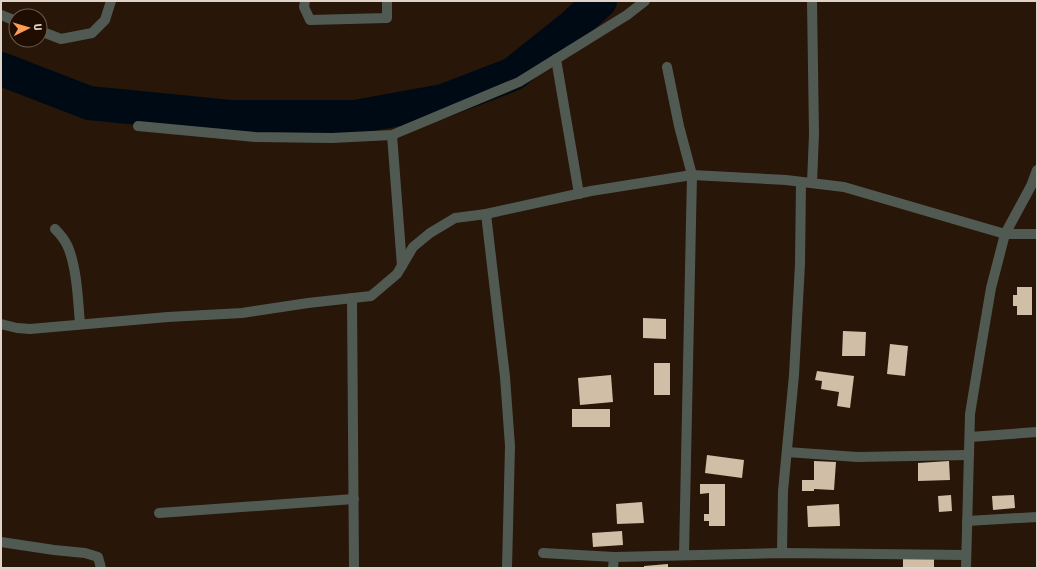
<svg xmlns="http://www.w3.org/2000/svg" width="1038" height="569" viewBox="0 0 1038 569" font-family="'Asap Condensed',sans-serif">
<rect width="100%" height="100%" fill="#281608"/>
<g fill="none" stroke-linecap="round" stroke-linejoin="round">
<path stroke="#000a14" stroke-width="34" d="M1,69L89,103L230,117H355L443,101L513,74L572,27L600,1"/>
</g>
<g fill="#d1bea7">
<path d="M1017,287H1032V315H1017V306H1013V295H1017Z"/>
<path d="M643,318L666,319V339L643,338Z"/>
<path d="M843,331L866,332L865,356H842Z"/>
<path d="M890,344L908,346L905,376L887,374Z"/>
<rect x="654" y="363" width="16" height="32"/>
<path d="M817,371L854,376L850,408L837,406L839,392L821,389L822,381L815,380Z"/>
<path d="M611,375L613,402L580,405L578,378Z"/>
<rect x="572" y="409" width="38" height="18"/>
<path d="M707,455L744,460L742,478L705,473Z"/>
<path d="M814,461L836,462L834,490L814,489V491H802V480H814Z"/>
<path d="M949,461L950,480L918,481V463Z"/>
<path d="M700,484H725V526H709V521H704V514H709V493L700,494Z"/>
<path d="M951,495L952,511L939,512L938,496Z"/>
<path d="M1014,495L1015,508L993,510L992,496Z"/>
<path d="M642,502L644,523L617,524L616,504Z"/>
<path d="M839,504L840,526L808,527L807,506Z"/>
<path d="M622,531L623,545L593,547L592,533Z"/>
<path d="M934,558V568H903V559Z"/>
<path d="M668,564V568H644V566Z"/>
</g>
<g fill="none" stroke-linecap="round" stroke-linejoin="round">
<g stroke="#515a52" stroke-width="10">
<path d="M305,1L304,7L310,20L387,18V1"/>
<path d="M812,1L814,134L812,183"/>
<path d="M1,15L16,21"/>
<path d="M40,31L61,39L92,33L105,20L111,1"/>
<path d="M556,59L579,194"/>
<path d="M667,67L679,126L692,175L684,555"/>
<path d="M138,126L255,137L332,138L392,135L519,82L627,15L645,1"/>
<path d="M392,135L402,266"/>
<path d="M486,214L505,377L510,446L507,568"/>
<path d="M55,229C60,234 65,240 68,247C77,269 78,300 80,324"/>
<path d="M352,298L354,568"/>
<path d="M1,324L17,328L30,329L168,317L242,313L308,303L371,296L397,274L413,247L430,233L455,218L486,214L591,191L692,175L786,180L844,187L1005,234H1037"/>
<path d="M970,437L1037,432"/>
<path d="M787,452L857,457L969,455"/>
<path d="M159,513L354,499"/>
<path d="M967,521L1037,517"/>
<path d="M1,542L54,550L85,553L98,557L101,568"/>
<path d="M543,553L614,557"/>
<path d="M782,553L783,491L794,375L800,264L801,182"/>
<path d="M613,568L614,557L782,553L966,555"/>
<path d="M966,568L970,414L981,347L991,288L1005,234L1031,186L1037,170"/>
</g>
</g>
<rect width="1038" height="569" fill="none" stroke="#e0d3ca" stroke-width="4"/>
<g transform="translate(28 28) rotate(85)"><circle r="19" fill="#1f0d02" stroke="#6c5c52"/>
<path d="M0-3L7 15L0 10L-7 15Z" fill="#fd9c55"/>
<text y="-6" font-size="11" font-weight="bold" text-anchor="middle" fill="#e0d3ca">U</text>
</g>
</svg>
